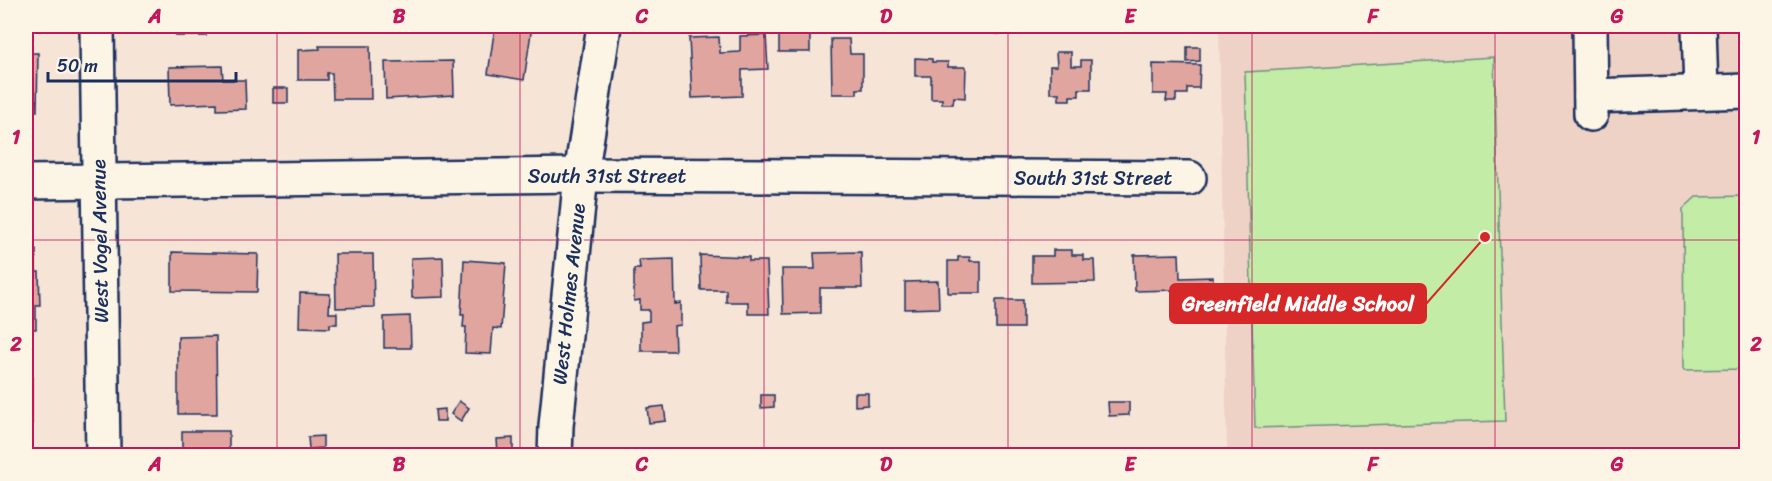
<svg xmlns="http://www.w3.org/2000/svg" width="1772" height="481" viewBox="0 0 1772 481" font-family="Sriracha,sans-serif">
<rect width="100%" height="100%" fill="#f6e5d7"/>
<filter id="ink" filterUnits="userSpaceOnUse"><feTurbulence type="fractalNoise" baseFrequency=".0167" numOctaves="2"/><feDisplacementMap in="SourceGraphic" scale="12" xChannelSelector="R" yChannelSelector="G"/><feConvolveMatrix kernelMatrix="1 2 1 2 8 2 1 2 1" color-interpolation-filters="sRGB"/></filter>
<g filter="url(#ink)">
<path fill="#efd2c6" d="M1219,26H1746V455H1227Z"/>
<g fill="#c3eca7" stroke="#6f8e82" stroke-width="1.5">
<path d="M1494,57L1505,421L1255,428L1245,72Z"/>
<path d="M1746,196V369L1684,370L1683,209L1696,197Z"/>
</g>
<g fill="#dfa59e" stroke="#1b2f5e" stroke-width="1.5">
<rect x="176" y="26" width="30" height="10"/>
<path d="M495,26H534H532L524,80L488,74Z"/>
<rect x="779" y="26" width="31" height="26"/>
<path d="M944,26H977V32L945,33Z"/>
<path d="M995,26H1026L1027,33L995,34Z"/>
<path d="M766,35L768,69L742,70V96L692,98L689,38L719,37L720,53L740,52V36Z"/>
<path d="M831,39H849L850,54H863V89H857V94H832Z"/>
<path d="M319,46H370L371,99H333L332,73H327V80H298V50L320,49Z"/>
<path d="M1187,47H1200V61L1187,62Z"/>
<path d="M1056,52H1071V66H1081V60H1091V89H1079V96H1070V100H1059V93H1050V66H1057Z"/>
<path d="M26,53H38L37,111H26Z"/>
<path d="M915,58L932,59V62H948V67H966L965,98L954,97L953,104H942V99H931V76H915Z"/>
<path d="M453,61L454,95L386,99L385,62Z"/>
<path d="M1153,64L1200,65L1199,88H1187V94H1176V101H1166L1167,94H1153Z"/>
<path d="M222,66L223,80H245L246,109L217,110V103L170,105L169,67Z"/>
<rect x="273" y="88" width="15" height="15"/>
<path d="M26,250H36V272H39L40,305H36V329H26Z"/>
<path d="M1053,250H1072V255H1083V260H1094L1095,282L1032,283V256H1053Z"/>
<path d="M172,252L258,254L257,292L172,291Z"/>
<path d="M861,252L862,288H820V313L783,314L782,269H815L814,253Z"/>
<path d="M335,254H373L374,307L336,308Z"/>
<path d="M1179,254L1180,278L1213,277V309L1177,310V290L1135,291L1134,255Z"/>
<path d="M700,255L749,257V261H767L769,314H748V302H726V290H701Z"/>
<path d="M443,257L444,297L412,298L411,258Z"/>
<path d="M958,257H970V261H981V293H948V261H958Z"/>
<path d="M674,259L675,304L681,303V325L674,326L675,351H641V322L649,321V310H640V300L634,301V269H640L639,260Z"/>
<path d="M464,260L506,263L501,329L493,328L491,354L465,353L466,327H463L464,315H461Z"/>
<path d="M938,281L939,308L905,309V282Z"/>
<path d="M300,293L330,294L329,313H337V324H330V328L299,327Z"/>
<rect x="996" y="300" width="27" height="28"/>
<path d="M410,316L411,348H384V317Z"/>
<path d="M216,336L217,414H178V337Z"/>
<rect x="26" y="345" width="6" height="81"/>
<path d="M855,393H868V405L855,406Z"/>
<path d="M761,395H774V407L761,408Z"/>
<path d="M459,401L469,408L461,421L451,414Z"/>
<path d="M1108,402H1129V415L1109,416Z"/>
<path d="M664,406L666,421L649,423L647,408Z"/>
<path d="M445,409V421H436L435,410Z"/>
<rect x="182" y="431" width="47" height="25"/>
<path d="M323,436V448L309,449L308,437Z"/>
<path d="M513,438V454H498L497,439Z"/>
</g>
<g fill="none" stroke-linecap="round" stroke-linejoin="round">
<g stroke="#1b2f5e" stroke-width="38">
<g id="minor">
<path d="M97,26L103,456"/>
<path d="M1590,26L1591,114"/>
<path d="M1699,26L1701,92"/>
<path d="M1591,96L1746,91"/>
<path d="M26,182L581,175L1189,178"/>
<path d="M555,456L556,426L581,175L604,26"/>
</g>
</g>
<use href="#minor" stroke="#fcf5e5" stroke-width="33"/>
</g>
</g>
<path fill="none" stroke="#c2185b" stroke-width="1.5" stroke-opacity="0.55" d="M277,26V456M520,26V456M764,26V456M1008,26V456M1252,26V456M1495,26V456M26,240H1746"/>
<g text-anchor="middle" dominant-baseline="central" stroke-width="4.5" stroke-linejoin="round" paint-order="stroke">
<g font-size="20" fill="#1b2f5e" stroke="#fcf5e5">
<text x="607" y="176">South 31st Street</text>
<text x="1093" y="178">South 31st Street</text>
<text transform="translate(100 241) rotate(-91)">West Vogel Avenue</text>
<text transform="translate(569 294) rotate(-84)">West Holmes Avenue</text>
</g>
</g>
<path fill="none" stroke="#d62828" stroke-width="2" d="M1485 237L1426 304"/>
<circle fill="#d62828" stroke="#fcf5e5" stroke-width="2" cx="1485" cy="237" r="6"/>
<rect fill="#d62828" stroke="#d62828" stroke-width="2" x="1170" y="284" width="256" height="39" rx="6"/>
<g font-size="21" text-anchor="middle" font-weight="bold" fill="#fff">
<text x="1298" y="311">Greenfield Middle School</text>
</g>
<rect width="1772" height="481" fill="none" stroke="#fcf5e5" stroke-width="66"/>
<path d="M48 72v9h188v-9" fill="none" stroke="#1b2f5e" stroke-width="3"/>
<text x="57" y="72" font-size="18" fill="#1b2f5e" stroke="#fcf5e5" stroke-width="4.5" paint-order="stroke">50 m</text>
<rect x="33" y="33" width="1706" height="415" fill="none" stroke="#c2185b" stroke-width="2"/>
<g font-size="20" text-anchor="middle" font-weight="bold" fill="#c2185b">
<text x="155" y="23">A</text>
<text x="399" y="23">B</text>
<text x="642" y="23">C</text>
<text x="886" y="23">D</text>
<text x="1130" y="23">E</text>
<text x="1373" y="23">F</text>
<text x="1617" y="23">G</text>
<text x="16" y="144">1</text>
<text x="1756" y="144">1</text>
<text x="16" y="351">2</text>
<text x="1756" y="351">2</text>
<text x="155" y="471">A</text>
<text x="399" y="471">B</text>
<text x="642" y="471">C</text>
<text x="886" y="471">D</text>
<text x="1130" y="471">E</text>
<text x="1373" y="471">F</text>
<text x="1617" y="471">G</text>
</g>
</svg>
